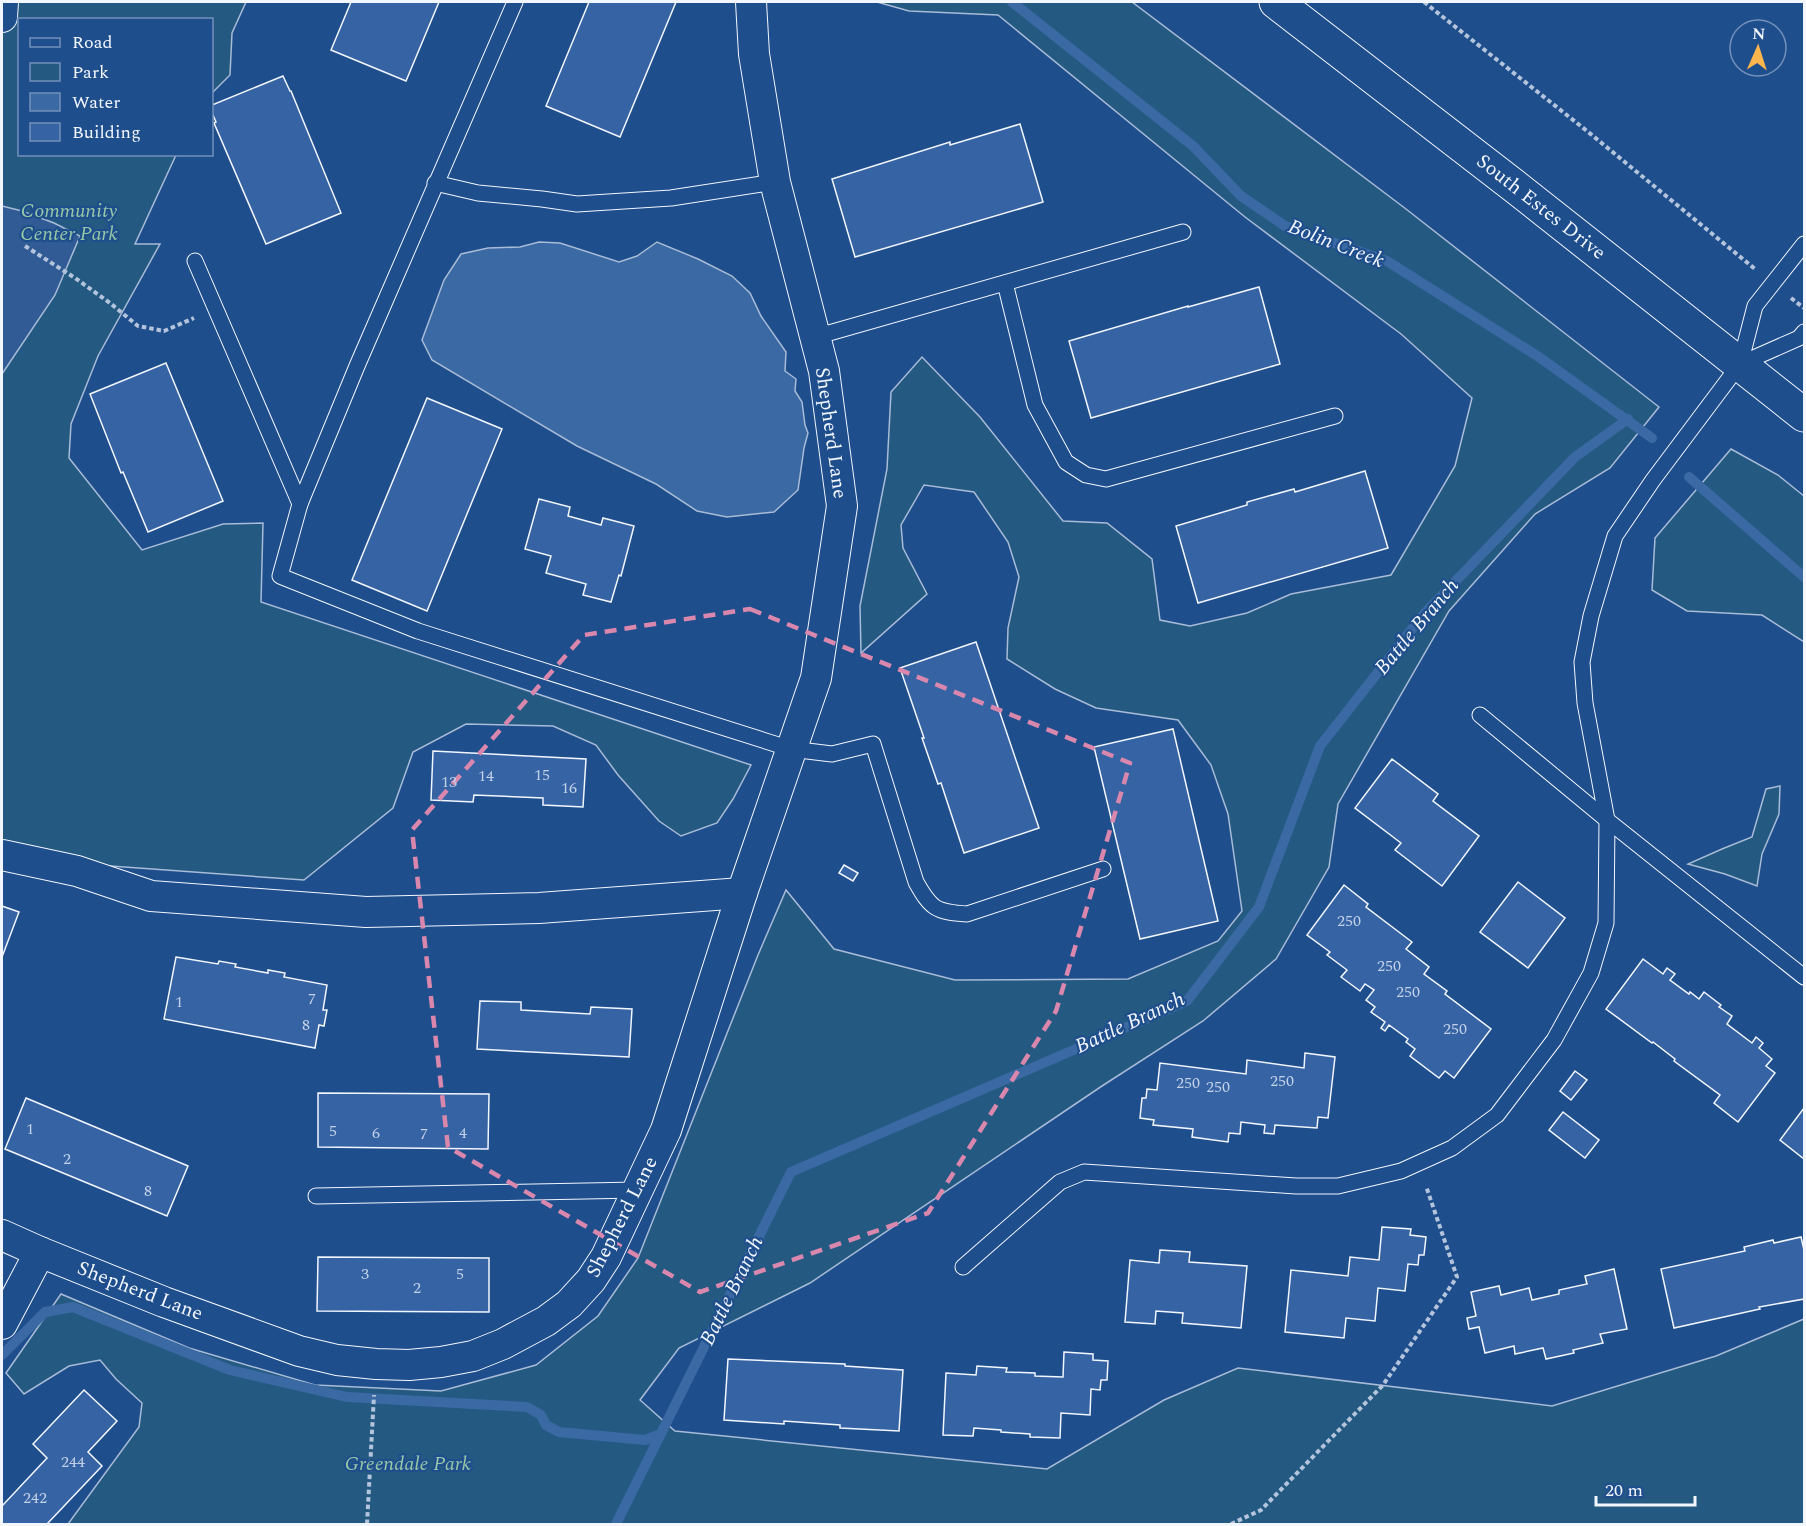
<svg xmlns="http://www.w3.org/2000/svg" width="1806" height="1526" viewBox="0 0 1806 1526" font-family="Spectral,serif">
<rect width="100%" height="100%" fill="#1f4e8c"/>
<g fill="#245a82" stroke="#a8bbd7" stroke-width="1.5">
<path d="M2,2H246L232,33L230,75L212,93V20H20V154L176,155L135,244H160L98,356L71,424L69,458L142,550L223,524L263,523L261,602L751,765L733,799L717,823L681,836L659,821L618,775L596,745L553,726L466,724L413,752L393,808L304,880L83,864L2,841Z"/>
<path d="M877,2H1132L1406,209L1659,407L1610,468L1535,514L1449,611L1338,804L1329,867L1276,959L1203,1021L1102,1086L810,1283L679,1348L640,1400L675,1431L1047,1469L1164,1400L1238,1368L1552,1406L1716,1356L1804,1319V1524H68L139,1427L142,1403L116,1379L100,1360L69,1366L24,1394L6,1373L61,1294L189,1348L315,1385L441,1391L536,1365L598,1316L638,1258L758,955L786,890L834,949L955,980L1128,979L1218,941L1242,911L1228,814L1211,765L1178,720L1096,708L1055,689L1007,659L1008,628L1019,577L1008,542L974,492L924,485L901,525L903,548L927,594L861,653L860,606L887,469L891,392L922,357L980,417L1063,521L1107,523L1152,559L1160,620L1190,626L1247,613L1291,594L1391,575L1455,466L1472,398L1401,334L1245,217L998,15L909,11Z"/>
<path d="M1731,449L1778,475L1804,496V642L1762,615L1687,611L1652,590L1655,538Z"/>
<path d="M1780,786L1779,814L1762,854L1757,886L1725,874L1688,864L1722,849L1752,837L1766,789Z"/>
</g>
<path fill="#305b95" stroke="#a8bbd7" stroke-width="1.5" d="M2,206L22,211L54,223L80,236L55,295L2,374Z"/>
<path fill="#3b69a3" stroke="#a8bbd7" stroke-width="1.5" d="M539,242L560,243L619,262L637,256L657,242L698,259L732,276L750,293L761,316L786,352L785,371L796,379L795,391L802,402L805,425L808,433L804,448L798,490L774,512L727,517L697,511L656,484L577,446L432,360L422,340L444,280L461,254L488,248L520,247Z"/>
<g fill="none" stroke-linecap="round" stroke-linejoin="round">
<g stroke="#3b69a3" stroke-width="10">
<path d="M1012,2L1193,146L1241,196L1285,226L1387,261L1539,357L1652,438"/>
<path d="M1689,477L1804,577"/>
<path d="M2,1355L45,1312L73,1307L230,1370L347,1397L527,1407L541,1415L546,1425L559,1432L645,1440L661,1434"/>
<path d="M616,1524L791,1172L1187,1001L1259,907L1320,746L1423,615L1575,457L1628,419"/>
</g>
</g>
<g fill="#3563a3" stroke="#f2f6ff" stroke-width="1.5">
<path d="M351,2H439L406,81L331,50Z"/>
<path d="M589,2H676L620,137L546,106Z"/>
<path d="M283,76L290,91H291L341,213L266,244L214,123L216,122L212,113V105Z"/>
<path d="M1020,124L1043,202L855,257L832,179L950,142V145Z"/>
<path d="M1259,287L1280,364L1091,418L1069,341L1188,306V307Z"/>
<path d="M166,363L223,501L148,532L123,472L121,473L90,394Z"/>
<path d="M427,398L502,429L427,611L352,580Z"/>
<path d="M1365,471L1388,548L1198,603L1176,526L1247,505V502L1294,489L1295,492Z"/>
<path d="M539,499L570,507L568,516L601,525L603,518L634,526L621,576L619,575L611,602L583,595L586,584L546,573L551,556L525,549Z"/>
<path d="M976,642L1039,828L964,853L941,783L938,784L922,738H924L900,668Z"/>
<path d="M1173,729L1218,921L1140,939L1094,747Z"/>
<path d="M433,751L586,759L583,807L543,805V798L474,795L473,802L431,800Z"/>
<path d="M1392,759L1438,794L1433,801L1479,836L1442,886L1395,850L1401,843L1355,808Z"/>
<path d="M844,865L858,873L853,881L839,873Z"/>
<path d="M1518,882L1565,918L1528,968L1480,932Z"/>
<path d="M1344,885L1368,904L1366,907L1412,942L1406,949L1429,967L1424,974L1447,991L1445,994L1491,1029L1454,1078L1445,1071L1439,1078L1410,1056L1415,1049L1406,1042L1408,1039L1389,1025L1385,1031L1381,1028L1385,1022L1371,1012L1375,1007L1366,1000L1374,990L1365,984L1360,991L1341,977L1347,970L1327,955L1330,952L1307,935Z"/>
<path d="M2,906L19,912L2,957Z"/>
<path d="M176,957L218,964L219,961L236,964L235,967L268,973V970L285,973L284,977L327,985L323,1010H327L324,1026L319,1025L315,1048L164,1019Z"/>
<path d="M1643,959L1663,974L1667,968L1675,974L1670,980L1689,994L1690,992L1699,999L1704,992L1721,1005L1719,1007L1732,1016L1727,1024L1752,1043L1756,1037L1763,1043L1759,1048L1772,1059L1766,1066L1775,1073L1738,1122L1714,1103L1720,1095L1674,1061L1675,1059L1653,1042L1652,1043L1606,1009Z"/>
<path d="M480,1001L521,1002V1010L590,1014L591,1007L632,1009L629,1057L477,1049Z"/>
<path d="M1305,1053L1335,1057L1328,1118L1318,1117L1317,1128L1275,1125L1274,1134L1264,1133L1265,1125L1241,1122L1240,1134L1229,1133L1228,1142L1192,1137L1193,1129L1153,1125L1154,1120L1140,1118L1142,1098H1146L1147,1089L1157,1090L1160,1063L1246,1074L1247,1060L1304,1068Z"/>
<path d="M1575,1071L1587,1080L1571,1100L1560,1091Z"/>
<path d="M318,1093L489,1094L488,1149L318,1147Z"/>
<path d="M26,1098L188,1166L167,1216L5,1149Z"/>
<path d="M1804,1108V1159L1780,1140Z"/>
<path d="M1563,1112L1599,1140L1585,1158L1549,1130Z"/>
<path d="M1382,1227L1411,1229L1410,1235L1426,1237L1424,1255H1419L1418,1265L1408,1264L1405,1291L1378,1288L1375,1321L1346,1318L1344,1338L1285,1332L1291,1270L1348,1276L1350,1257L1379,1260Z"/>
<path d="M1801,1237L1804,1250V1299L1759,1307L1760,1309L1674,1328L1661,1269L1745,1251L1744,1247L1773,1240L1774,1243Z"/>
<path d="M1160,1250L1190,1252L1189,1262L1247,1266L1241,1328L1182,1323L1183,1313L1156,1311L1155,1324L1125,1322L1130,1260L1159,1263Z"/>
<path d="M318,1257L489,1258V1312L317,1311Z"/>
<path d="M1614,1269L1627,1329L1600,1334L1603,1343L1573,1350L1574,1353L1546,1359L1543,1348L1515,1354L1514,1346L1485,1353L1479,1327L1469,1329L1467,1318L1476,1316L1471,1292L1499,1286L1501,1295L1529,1288L1532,1300L1559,1294V1290L1587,1284L1585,1276Z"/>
<path d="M1064,1352L1093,1354V1360L1108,1361L1107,1380H1101L1100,1390L1091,1389L1090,1415L1061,1413L1060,1438L1030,1437V1434L1001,1432V1430L974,1428L973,1436L943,1435L946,1373L976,1375L977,1366L1007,1368L1006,1372L1035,1373V1376L1063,1377Z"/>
<path d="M728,1359L845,1364V1366L903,1370L899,1431L840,1428V1425L784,1421V1424L724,1420Z"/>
<path d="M84,1390L117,1421L88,1452L102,1466L47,1524H2V1506L47,1458L33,1444Z"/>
</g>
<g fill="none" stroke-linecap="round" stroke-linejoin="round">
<g stroke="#f2f6ff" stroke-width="17">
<g id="lane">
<path d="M515,2L357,366L300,504L280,576L418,631L791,749L832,754L873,744L916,882C931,909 936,912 967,914L1103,869"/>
<path d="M435,183L478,193L542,199L577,204L671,198L775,182"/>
<path d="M195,261L300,504"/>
<path d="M1005,283L1035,405L1066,462L1086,475L1106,479L1335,416"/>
<path d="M815,337L1183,232"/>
<path d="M1740,364L1799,338L1804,332"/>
<path d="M1480,715L1607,820L1804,977"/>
<path d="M316,1196L637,1190"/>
<path d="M963,1267L1060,1182L1084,1172L1296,1186H1338L1401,1171L1452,1148L1497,1115L1554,1040L1591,973L1606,923L1607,820L1585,703L1582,662L1591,616L1615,536L1653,480L1740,364L1755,306L1804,244"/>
</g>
</g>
<g stroke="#f2f6ff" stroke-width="32">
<g id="street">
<path d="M2,17L3,2"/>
<path d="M2,855L77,871L151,896L366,912L539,908L742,893"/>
<path d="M2,1235L40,1252L164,1302L299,1351L337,1360L376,1364L409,1365L441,1362L473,1356L503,1344L546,1321L569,1304L591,1280L606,1257L666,1130L742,893L816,678L842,506L824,371L775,182L754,54L751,2"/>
<path d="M2,1324L40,1252"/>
</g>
</g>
<g stroke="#f2f6ff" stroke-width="35">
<path id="secondary" d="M1276,2L1518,189L1804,415"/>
</g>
<g stroke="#b3c4dc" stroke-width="4" stroke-dasharray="4.5 3" stroke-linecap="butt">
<path d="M1424,2L1587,131L1755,269"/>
<path d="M25,246L75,278L110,303L138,326L164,331L194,318"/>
<path d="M1791,298L1804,308"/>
<path d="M367,1524L374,1395"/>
<path d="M1231,1524L1261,1510L1383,1385L1457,1277L1426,1186"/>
</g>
<use href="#lane" stroke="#1f4e8c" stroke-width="15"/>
<use href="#street" stroke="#1f4e8c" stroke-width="30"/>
<use href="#secondary" stroke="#1f4e8c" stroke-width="33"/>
</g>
<path fill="none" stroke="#da87ad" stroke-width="4.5" stroke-dasharray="12 8" stroke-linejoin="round" d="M750,609L1130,763L1056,1011L928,1213L700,1292L448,1147L412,830L584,635Z"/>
<g text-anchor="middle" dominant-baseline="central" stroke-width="4.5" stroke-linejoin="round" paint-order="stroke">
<g font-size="16" fill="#c3d1e8">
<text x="542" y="775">15</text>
<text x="486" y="776">14</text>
<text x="449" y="782">13</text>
<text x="569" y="788">16</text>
<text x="1349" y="921">250</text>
<text x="1389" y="966">250</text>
<text x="1408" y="992">250</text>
<text x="312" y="999">7</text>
<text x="179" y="1002">1</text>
<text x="306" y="1025">8</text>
<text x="1455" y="1029">250</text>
<text x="1282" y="1081">250</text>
<text x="1188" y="1083">250</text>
<text x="1218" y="1087">250</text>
<text x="30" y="1129">1</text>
<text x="333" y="1131">5</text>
<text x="376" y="1133">6</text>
<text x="463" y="1133">4</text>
<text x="424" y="1134">7</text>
<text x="67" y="1159">2</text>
<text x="148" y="1191">8</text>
<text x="365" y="1274">3</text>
<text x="460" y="1274">5</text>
<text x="417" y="1288">2</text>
<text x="73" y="1462">244</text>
<text x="35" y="1498">242</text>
</g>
<g font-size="20" fill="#f2f6ff" stroke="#1f4e8c">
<text transform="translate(1541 207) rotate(38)">South Estes Drive</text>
<text transform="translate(831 433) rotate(82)">Shepherd Lane</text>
<text transform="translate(622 1217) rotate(-63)">Shepherd Lane</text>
<text transform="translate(140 1291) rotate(21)">Shepherd Lane</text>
</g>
<g font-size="20" font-style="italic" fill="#97c8a6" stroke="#1f4e8c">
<text x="69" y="211">Community<tspan x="69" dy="23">Center Park</tspan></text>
<text x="408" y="1464">Greendale Park</text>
</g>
<g font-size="21" font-style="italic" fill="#f2f6ff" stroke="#1f4e8c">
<text transform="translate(1336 244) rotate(21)">Bolin Creek</text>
<text transform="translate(1417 627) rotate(-50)">Battle Branch</text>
<text transform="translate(1130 1023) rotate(-25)">Battle Branch</text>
<text transform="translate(732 1291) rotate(-64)">Battle Branch</text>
</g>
</g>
<rect width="1806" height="1526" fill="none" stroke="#f2f6ff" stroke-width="6"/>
<rect x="18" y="18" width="195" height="138" fill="#1f4e8c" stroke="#7391ba" stroke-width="1.5"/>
<rect x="30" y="38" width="30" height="9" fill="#1f4e8c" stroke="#7391ba" stroke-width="1.5"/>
<text x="72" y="48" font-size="18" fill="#f2f6ff">Road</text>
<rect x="30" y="63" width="30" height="18" fill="#245a82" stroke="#7391ba" stroke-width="1.5"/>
<text x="72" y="78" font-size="18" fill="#f2f6ff">Park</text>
<rect x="30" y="93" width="30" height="18" fill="#3b69a3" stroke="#7391ba" stroke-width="1.5"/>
<text x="72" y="108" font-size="18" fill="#f2f6ff">Water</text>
<rect x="30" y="123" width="30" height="18" fill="#3563a3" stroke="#7391ba" stroke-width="1.5"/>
<text x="72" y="138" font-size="18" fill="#f2f6ff">Building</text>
<g transform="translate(1758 48) rotate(3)"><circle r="28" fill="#1f4e8c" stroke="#7391ba" stroke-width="1.5"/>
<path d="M0-4.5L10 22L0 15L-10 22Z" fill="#ffb74d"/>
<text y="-9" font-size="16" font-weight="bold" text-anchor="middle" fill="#f2f6ff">N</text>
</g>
<path d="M1596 1496v9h99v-9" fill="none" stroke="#f2f6ff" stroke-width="3"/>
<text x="1605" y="1496" font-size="18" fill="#f2f6ff" stroke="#1f4e8c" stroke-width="4.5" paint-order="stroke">20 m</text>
</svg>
